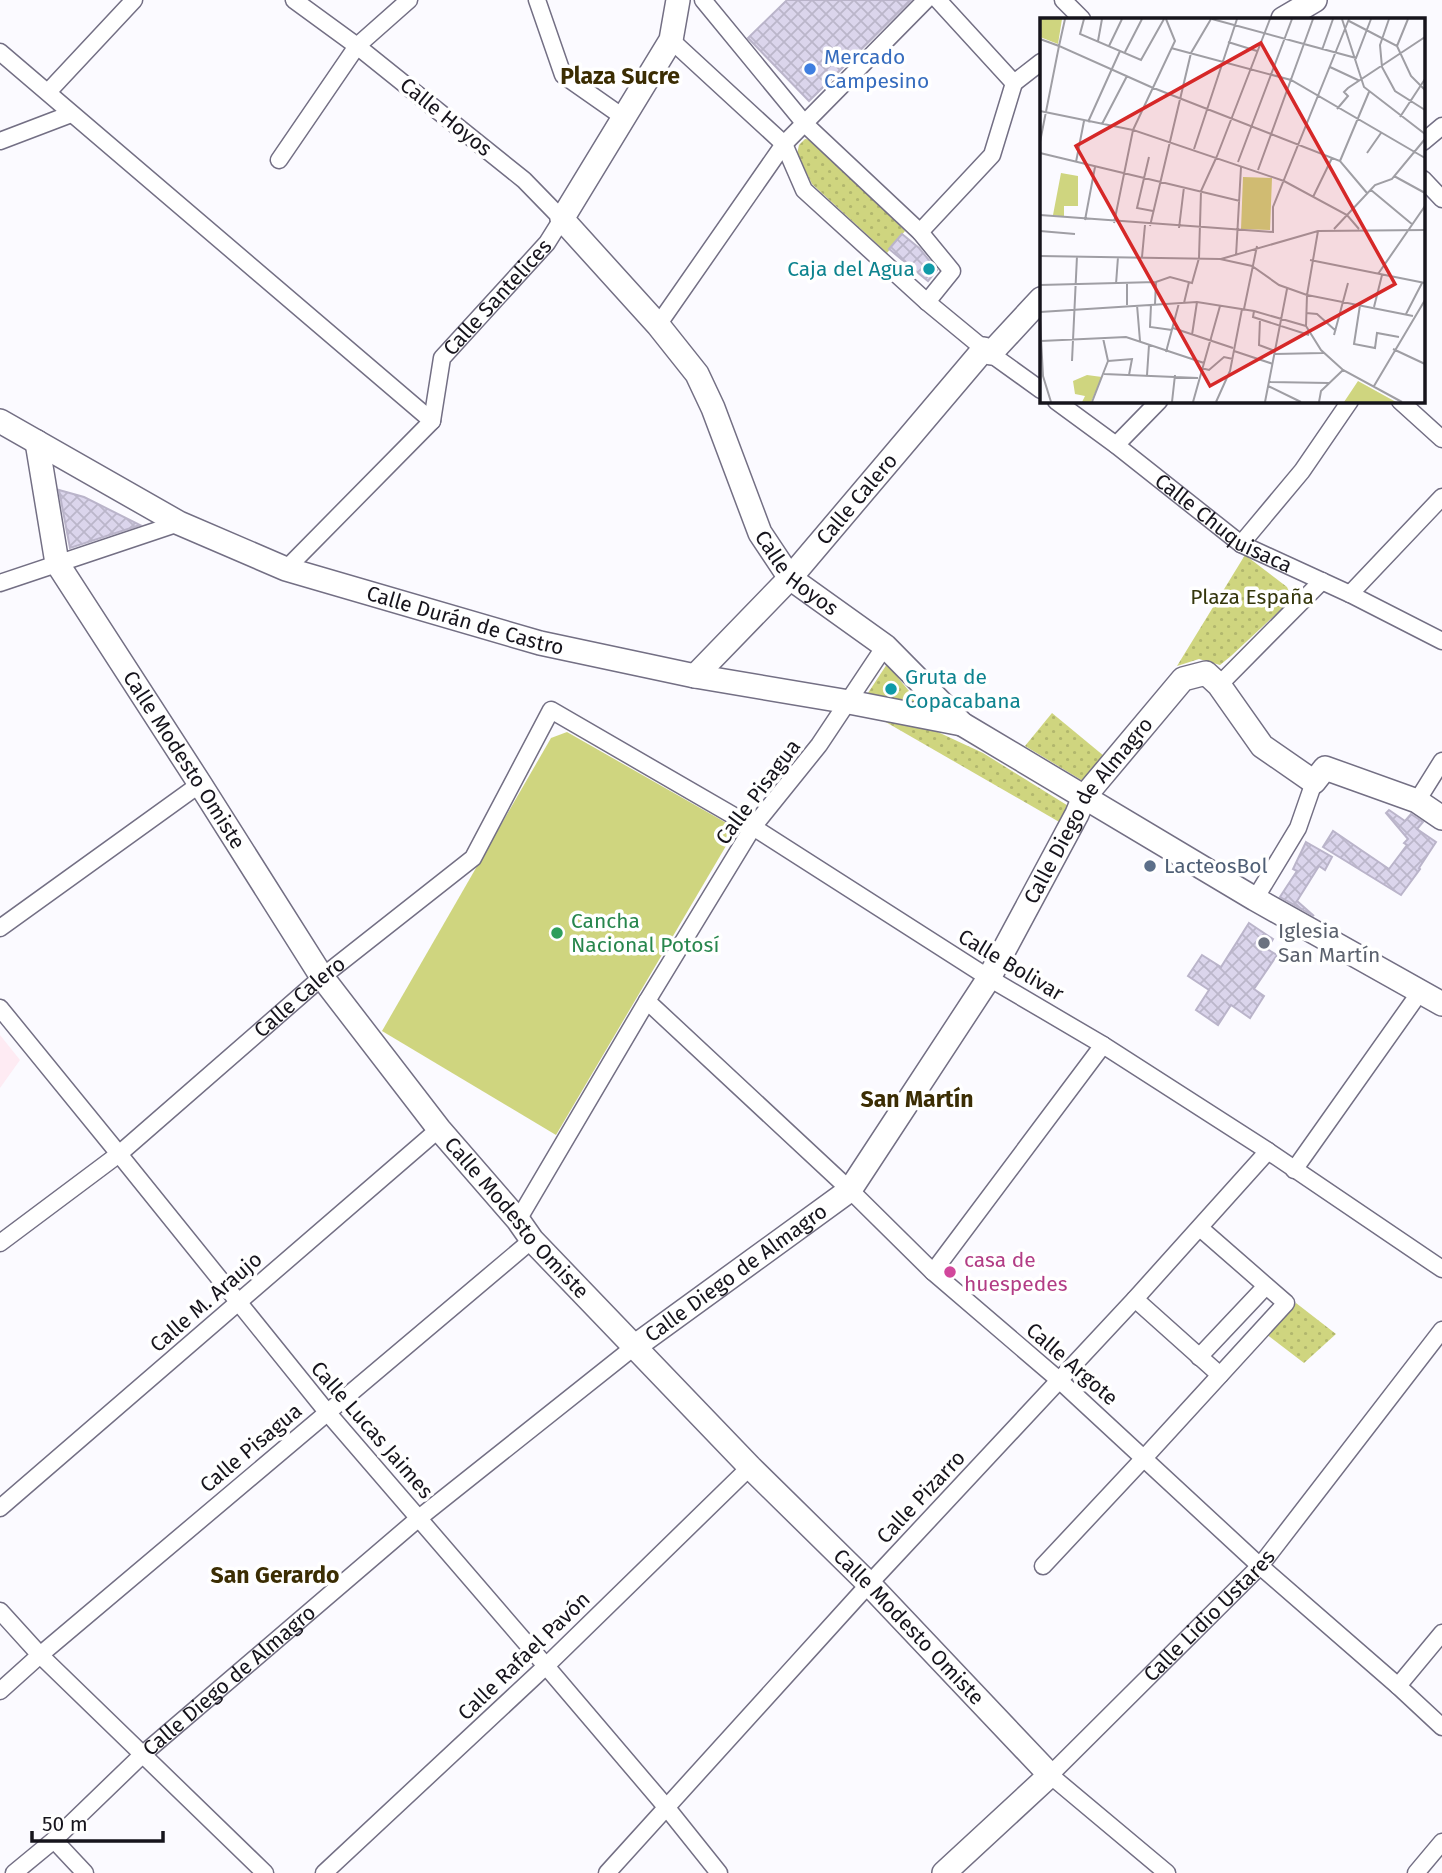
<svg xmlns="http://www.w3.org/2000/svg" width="1442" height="1873" viewBox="0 0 1442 1873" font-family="'Fira Sans',sans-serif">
<defs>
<pattern id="park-dots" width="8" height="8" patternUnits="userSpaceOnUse" patternTransform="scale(1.75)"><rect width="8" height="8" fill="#cfd57f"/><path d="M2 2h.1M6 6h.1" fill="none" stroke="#b1b66d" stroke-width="1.8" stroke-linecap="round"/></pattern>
<pattern id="building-cross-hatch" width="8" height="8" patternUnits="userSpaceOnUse" patternTransform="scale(1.75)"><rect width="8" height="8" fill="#dbd5ec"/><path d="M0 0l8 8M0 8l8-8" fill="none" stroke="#bbb6ca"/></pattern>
</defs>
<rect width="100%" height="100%" fill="#fbfaff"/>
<path fill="#feebf3" d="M0,1035L20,1060L0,1088Z"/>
<path fill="#cfd57f" d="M567,732L730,825L733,834L556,1135L382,1031L551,738Z"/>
<g fill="url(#park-dots)">
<path d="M805,139L812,140L822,149L905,231L887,253L812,184L797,154L799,145Z"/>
<path d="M1245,555L1287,587L1290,594L1289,602L1231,656L1220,665L1199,659L1177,666Z"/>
<path d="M887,664L922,707L868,693Z"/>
<path d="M1052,713L1104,756L1083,781L1025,746Z"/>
<path d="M877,717L927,727L983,753L1070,807L1061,823Z"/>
<path d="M1296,1303L1336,1334L1304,1363L1266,1334Z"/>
</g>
<g fill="url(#building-cross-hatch)" stroke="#bab4ca" stroke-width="2">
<path d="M787,0H911L809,101L748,38Z"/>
<path d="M902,234L919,248L937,270L928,281L889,249Z"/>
<path d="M59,490L84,497L140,525L70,548Z"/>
<path d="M1389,810L1405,821L1411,814L1423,822L1417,829L1436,842L1419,868L1420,869L1401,895L1323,847L1333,831L1389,869L1407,845L1404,843L1408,839L1386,813Z"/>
<path d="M1306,842L1332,857L1325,870L1319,866L1297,901L1314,916L1280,897L1297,871L1293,869Z"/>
<path d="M1249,923L1273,939L1267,949L1277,955L1254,989L1264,996L1250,1018L1231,1005L1218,1025L1196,1010L1209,990L1188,976L1202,955L1221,967Z"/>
</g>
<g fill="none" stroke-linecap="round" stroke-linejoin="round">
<g stroke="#736f84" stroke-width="19">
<g id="minor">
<path d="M537,0L563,75L623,117"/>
<path d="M703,0L805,124L920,232L952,271L927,302"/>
<path d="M1063,0L1082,19"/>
<path d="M671,40L784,144L804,190L927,302L984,349L1041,390"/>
<path d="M0,52L432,421"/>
<path d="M1014,83L1041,62"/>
<path d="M48,92L134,0"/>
<path d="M0,141L71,114"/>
<path d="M1423,142L1442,126"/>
<path d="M279,160L357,46L409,0"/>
<path d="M1423,179L1442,199"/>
<path d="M920,232L992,155L1014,83L938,0"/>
<path d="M658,325L784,144L926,0"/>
<path id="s1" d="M1056,401L1116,445L1241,544L1350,594L1442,641"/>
<path d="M1400,401L1442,439"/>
<path d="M1116,445L1159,401"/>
<path d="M1241,544L1302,471L1350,401"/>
<path id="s2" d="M286,569L432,421L442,358L547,243L562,219L524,180L357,46L294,0"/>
<path d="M0,583L179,523"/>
<path d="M1350,594L1442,497"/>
<path d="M1219,685L1322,581"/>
<path d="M1417,801L1442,761"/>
<path d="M1255,899L1298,828L1314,782"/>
<path d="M0,928L200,784"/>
<path d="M647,1001L850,1190L933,1272L1059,1380L1260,1566L1398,1686L1442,1727"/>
<path d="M0,1008L119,1154L327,1412L546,1666L667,1808L719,1873"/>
<path d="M1294,1170L1420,992"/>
<path d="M518,1220L647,1001L753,827L819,745L885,646"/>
<path id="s3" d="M0,1243L119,1154L322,977L473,858L551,710L753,827L989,978L1103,1045L1268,1151L1442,1269"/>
<path d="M933,1272L1103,1045"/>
<path d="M1135,1299L1220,1375"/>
<path d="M1199,1357L1266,1286"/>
<path d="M0,1508L439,1129"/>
<path d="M1043,1566L1145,1457L1286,1303L1200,1228"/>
<path d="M0,1611L40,1655L265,1873"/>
<path d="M1398,1686L1442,1633"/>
<path d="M0,1691L40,1655L532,1240"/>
<path d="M54,1840L85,1873"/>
<path id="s4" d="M14,1873L54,1840L142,1755L419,1518L634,1347"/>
<path d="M324,1873L546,1666L750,1467"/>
<path d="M607,1873L869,1584L1135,1299L1268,1151"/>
<path id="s5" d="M1167,1873L1050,1775L1260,1566L1442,1330"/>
<path d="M1416,1873L1442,1842"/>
</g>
</g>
<g stroke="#736f84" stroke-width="26">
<g id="secondary">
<path id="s6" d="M678,0L671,40L562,219L658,325L697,374L713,408L760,533L790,578L885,646L962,724L1255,899L1442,1004"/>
<path d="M1283,19L1315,0"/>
<path d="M991,353L1041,299"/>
<path id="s7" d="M0,421L179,523L286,569L540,643L695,676L849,702L962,724"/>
<path id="s8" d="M37,442L57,563L200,784L322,977L439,1129L518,1220L532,1240L750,1467L869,1584L1050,1775L944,1873"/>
<path id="s9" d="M695,676L790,578L984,349"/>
<path id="s10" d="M634,1347L850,1190L989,978L1077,814L1084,797L1183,679L1206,673L1219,685L1262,746L1314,782L1325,768L1417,801L1442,818"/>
</g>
</g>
<use href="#minor" stroke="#fff" stroke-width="16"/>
<use href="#secondary" stroke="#fff" stroke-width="23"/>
</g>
<circle fill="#3f7fe0" stroke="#fff" stroke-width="2.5" cx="810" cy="69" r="7"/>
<g fill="#0f9aa8" stroke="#fff" stroke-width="2.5">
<circle cx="929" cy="269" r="7"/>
<circle cx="891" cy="689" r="7"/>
</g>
<circle fill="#5c6f8a" stroke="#fff" stroke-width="2.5" cx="1150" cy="866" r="7"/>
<circle fill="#2e9e5b" stroke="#fff" stroke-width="2.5" cx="557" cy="933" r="7"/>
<circle fill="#6b7280" stroke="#fff" stroke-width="2.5" cx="1264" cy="943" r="7"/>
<circle fill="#d1479c" stroke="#fff" stroke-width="2.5" cx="950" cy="1272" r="7"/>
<g text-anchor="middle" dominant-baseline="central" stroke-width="7" stroke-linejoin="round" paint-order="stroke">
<g font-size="21" fill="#366cbe" stroke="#fff" text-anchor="start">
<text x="824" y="57">Mercado<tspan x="824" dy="24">Campesino</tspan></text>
</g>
<g font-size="21" fill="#16141c" stroke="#fff">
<text transform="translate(446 117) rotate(39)">Calle Hoyos</text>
<text stroke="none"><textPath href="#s2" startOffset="354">Calle Santelices</textPath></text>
<text stroke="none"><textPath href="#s9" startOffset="240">Calle Calero</textPath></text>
<text stroke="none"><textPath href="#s1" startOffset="208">Calle Chuquisaca</textPath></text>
<text stroke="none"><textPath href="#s6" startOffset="682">Calle Hoyos</textPath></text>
<text stroke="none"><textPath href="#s7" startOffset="509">Calle Durán de Castro</textPath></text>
<text stroke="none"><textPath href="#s8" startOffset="357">Calle Modesto Omiste</textPath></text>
<text transform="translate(758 792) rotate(-53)">Calle Pisagua</text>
<text stroke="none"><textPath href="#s10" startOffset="716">Calle Diego de Almagro</textPath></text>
<text transform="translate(1011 965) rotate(31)">Calle Bolivar</text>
<text stroke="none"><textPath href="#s3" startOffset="388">Calle Calero</textPath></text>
<text stroke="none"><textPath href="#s8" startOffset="924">Calle Modesto Omiste</textPath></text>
<text stroke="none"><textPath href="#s10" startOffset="126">Calle Diego de Almagro</textPath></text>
<text transform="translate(206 1302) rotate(-41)">Calle M. Araujo</text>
<text transform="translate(1072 1364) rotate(41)">Calle Argote</text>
<text transform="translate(372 1430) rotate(49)">Calle Lucas Jaimes</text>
<text transform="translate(251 1448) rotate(-40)">Calle Pisagua</text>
<text transform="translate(921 1497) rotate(-47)">Calle Pizarro</text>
<text stroke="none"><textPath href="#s5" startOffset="378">Calle Lidio Ustares</textPath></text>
<text stroke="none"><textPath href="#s8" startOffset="1491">Calle Modesto Omiste</textPath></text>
<text transform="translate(524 1656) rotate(-44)">Calle Rafael Pavón</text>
<text stroke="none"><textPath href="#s4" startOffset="289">Calle Diego de Almagro</textPath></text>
</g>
<g font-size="21" fill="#0d838f" stroke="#fff" text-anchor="end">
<text x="915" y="269">Caja del Agua</text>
<text x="905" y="677" text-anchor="start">Gruta de<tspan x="905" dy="24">Copacabana</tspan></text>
</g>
<g font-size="21" fill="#35370c" stroke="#fff">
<text x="1252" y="597">Plaza España</text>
</g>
<g font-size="21" fill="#4e5e75" stroke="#fff" text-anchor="start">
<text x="1164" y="866">LacteosBol</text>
</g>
<g font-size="21" fill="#27864d" stroke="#fff" text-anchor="start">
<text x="571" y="921">Cancha<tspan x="571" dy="24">Nacional Potosí</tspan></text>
</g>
<g font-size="21" fill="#5b616d" stroke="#fff" text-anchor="start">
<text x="1278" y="931">Iglesia<tspan x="1278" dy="24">San Martín</tspan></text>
</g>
<g font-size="21" fill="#b23c85" stroke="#fff" text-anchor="start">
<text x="964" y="1260">casa de<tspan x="964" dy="24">huespedes</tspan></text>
</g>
<g font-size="23" font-weight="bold" fill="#3b2d03" stroke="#fff">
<text x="620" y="76">Plaza Sucre</text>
<text x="917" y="1099">San Martín</text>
<text x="275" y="1575">San Gerardo</text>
</g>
</g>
<g transform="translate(1040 18)">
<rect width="385" height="385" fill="#fbfaff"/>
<path d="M0,1H22L18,26L0,19ZM21,155L38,158V188H24V199L13,197ZM203,159L232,160L230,212L201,211ZM318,363L356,384H304Z" fill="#cfd57f"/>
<path d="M47,357L62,359L51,384H42L45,378L35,376L33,363Z" fill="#cfd57f"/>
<path fill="none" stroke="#9f9ea4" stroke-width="2" d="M25,1L19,28L111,69M44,1L40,16L101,42L124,1M126,1L135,23L93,112L244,163L307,197L319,211M172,1L264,26M302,1L324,69L385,116M349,1L340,27L342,49L355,73L385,92M309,3L357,28L371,58L385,72M0,21L19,28L0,124M58,23L62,1M188,24L217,33M264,26L316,40L331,1M69,28L82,1M357,28L368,1M131,30L251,62L385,140M282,32L293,1M85,34L102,1M290,49L320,63M111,69L300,143L327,175M297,91L308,78L304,74L308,70L385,19M0,93L93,112L74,205M360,99L385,61M48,104L80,33M62,106L87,58M154,131L197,1M0,135L200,183M327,135L341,115M177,138L230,1M109,139L97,190L113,193M300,143L329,74M36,144L44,103M198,144L252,1M218,152L273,1M354,158L385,175M331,172L373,207M273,179L292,140M0,197L233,214V189L309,1M45,202L55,149M110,208L151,35L171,1M139,210L144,169M294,211L335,167L352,161L385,121M0,213L35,216M278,213L267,277L373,298M0,238L180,241L212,248L239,267L267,277L266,308L281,332L303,352L362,384M196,238L201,149M102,239L105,207M181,241L278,213L385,212M270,242L385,265M338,256L385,188M87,265V287M76,266L78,239M0,267L116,264L130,259L152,265L159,240L161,173L177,138M144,285L149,264M115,286L116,264M97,287L100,323M111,287L110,309L132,312M320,287L314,326L335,330L337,315L359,319M334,289L342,257M204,291L217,228M214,293L213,299L269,317M0,294L157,284L214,293L266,308M266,295L277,296L296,313M366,296L382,265M220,301L219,327L235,333M0,302L3,358L11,384M133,310L193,330M152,317L157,284M294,317L308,265M1,323L86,319L164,345M353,331L385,346M194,333L233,346M126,334L139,285M235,336L283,335M32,343L37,238M68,343L92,341L89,357M161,350L169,352L184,339L193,341M64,356L158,360M107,357L109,327M229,364L289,365M228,368L261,384M334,368L385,282M52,384L68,343L63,320M132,384L135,357M153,384L180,288M176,384L190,353L202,291M225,384L247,271M279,384L281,373L303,352"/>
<path fill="#d62828" fill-opacity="0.15" stroke="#d62828" stroke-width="3.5" d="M221,25L355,266L170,368L36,128Z"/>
<rect width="385" height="385" fill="none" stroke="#16141c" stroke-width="3.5"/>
</g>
<path d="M32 1831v10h131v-10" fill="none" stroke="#16141c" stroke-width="3.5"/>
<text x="42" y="1831" font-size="21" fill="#16141c" stroke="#ffffff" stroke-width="5" paint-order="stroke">50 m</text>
</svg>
